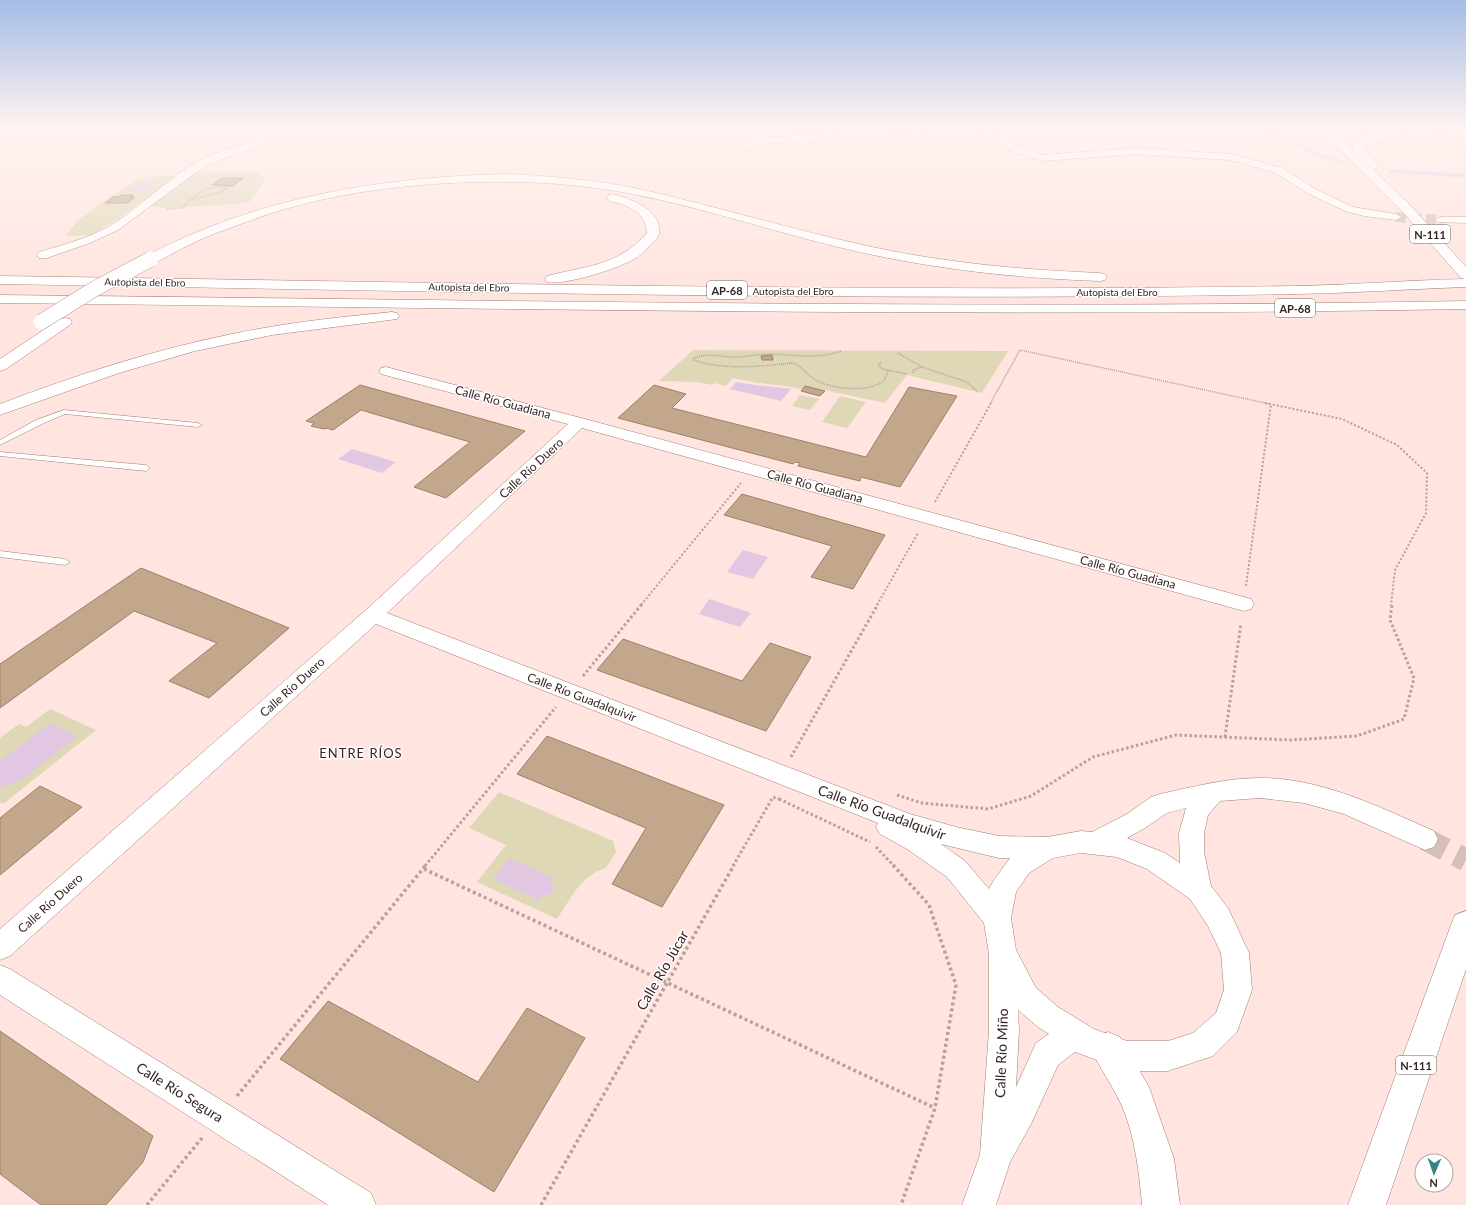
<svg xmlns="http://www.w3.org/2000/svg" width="1466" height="1205" viewBox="0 0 1466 1205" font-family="Lato,sans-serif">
<rect width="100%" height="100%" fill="#ffe4df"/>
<g fill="#ded8b7">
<path d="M251,171L257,173L266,179L248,203L167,208L148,206L197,172Z"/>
<path d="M179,175L118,219L91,235L65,236L77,222L95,207L139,178Z"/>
<path d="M693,350L1008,351L982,393L907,375L885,403L805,386L803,389C780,384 756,384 733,378L726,386L715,383L713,385L696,382L659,381Z"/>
<path d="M800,395L819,399L810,410L792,406Z"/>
<path d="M840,396L866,402L847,428L822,422Z"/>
<path d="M50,709L96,730L3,804L0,802V738L19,724L26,727Z"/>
<path d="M499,792L613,841L616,852L606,868C580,876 572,897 557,919L477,882L506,845L469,828Z"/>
</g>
<g fill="#e2c7e3">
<path d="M144,181H157L141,192H127Z"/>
<path d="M736,382C755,386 773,386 791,389L781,401L730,389Z"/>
<path d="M352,449L396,462L382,473L338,459Z"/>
<path d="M743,550L768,557L753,579L727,572Z"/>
<path d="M709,599L751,613L740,627L699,614Z"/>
<path d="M51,723L77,736L22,780H18L7,786L0,787V761Z"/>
<path d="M509,858L554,878L551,882L554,887L553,892L548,895H542L538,900L493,879Z"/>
</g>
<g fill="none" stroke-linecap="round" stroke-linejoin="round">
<g stroke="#e2c7e3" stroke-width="3.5">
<path d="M1265,128L1267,132L1273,136L1290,140L1317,155L1339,161"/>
<path d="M1390,171L1466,176"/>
</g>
</g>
<g fill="#c3a78d" stroke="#9c8167">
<path d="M222,178H243L233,186L212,185Z"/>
<path d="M122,195H133L130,197H135L127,203H105L113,197H119Z"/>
<path d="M772,355L773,360H762L761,356Z"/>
<path d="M360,385L525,431L446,498L414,487L470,442L361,410L333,430L326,428L324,429L311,426L314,423L306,421Z"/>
<path d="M654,385L686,394L672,408L866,457L909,387L957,396L900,487L861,477L860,481L798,466L800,463L795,462L793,464L618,418Z"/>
<path d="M805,386L825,391L820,396L801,391Z"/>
<path d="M742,494L885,535L853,589L811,577L832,546L724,515Z"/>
<path d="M141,568L289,628L209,698L169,681L217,643L134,611L0,708V664Z"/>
<path d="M623,639L742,681L770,643L811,657L766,731L597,670Z"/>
<path d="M547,736L724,805L662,907L612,884L646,828L517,774Z"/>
<path d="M40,786L82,807L0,875V818Z"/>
<path d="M328,1001L478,1082L527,1008L585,1038L494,1192L280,1059Z"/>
<path d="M0,1031L153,1136L143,1162L106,1205H41L0,1174Z"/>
</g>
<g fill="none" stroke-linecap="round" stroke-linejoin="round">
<path stroke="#d6beb9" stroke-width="10" stroke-dasharray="10 5" stroke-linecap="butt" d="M1396,217L1442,220"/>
<path stroke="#d6beb9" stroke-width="23" stroke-dasharray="23 12" stroke-linecap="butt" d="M1425,839L1466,860"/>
<g stroke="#a47d75" stroke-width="1">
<g id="lane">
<path d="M1443,128H1450L1435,132L1433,131Z"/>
<path d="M64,410L198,423L202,425L198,427L65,414L42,424L0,445V440L36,420Z"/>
<path d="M0,452L146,465L150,468L146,471L0,456Z"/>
<path d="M0,551L65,559L70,562L65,565L0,557Z"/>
</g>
</g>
<g stroke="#a47d75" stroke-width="1">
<g id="street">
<path d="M272,128H282L274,137L256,147L206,165L118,230L90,243L47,258H39L37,255L39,252C63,245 88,238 110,226C141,207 167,179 198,161C222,147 252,149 272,128Z"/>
<path d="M911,128H941L936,131L865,138L760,144L745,149L740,146L742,144L759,138L865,132Z"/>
<path d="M969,128H981L1023,149L1044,155L1135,148L1231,154L1282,168L1317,190L1353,207L1396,214L1402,217L1396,220L1364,216L1345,211L1309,194L1274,172L1230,160L1135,154L1044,161L1017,153Z"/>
<path d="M1418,128H1433L1466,132V138L1422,132L1419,131Z"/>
<path d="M1442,217H1466V223L1438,222L1436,220L1438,218Z"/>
<path d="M386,367L585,419L1244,597L1251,599L1254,604L1251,609L1244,611L582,428L387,613L910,814L956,827L999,836L1047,837L1081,831L1092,832L1127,814L1151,797L1160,794C1193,787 1226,778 1260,778C1322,778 1379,807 1434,831L1438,839L1434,847L1425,850L1344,814L1304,803L1260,798L1220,801L1208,815L1204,833V852L1211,886L1228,908L1249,953L1252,990L1237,1032L1213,1056L1168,1071H1127L1075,1052L1058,1065L1031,1124L1010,1162L996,1205H962L980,1155L989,1030V954L984,923L947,877L907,849L880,834L876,827L878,823L376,624L10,956L0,960V929L366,610L568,424L381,374L379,371L381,368ZM1186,808L1179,833L1180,863L1165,853L1127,838L1145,828L1167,813ZM941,844L999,858H1010L994,880L989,889L965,861ZM1081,853L1117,857L1147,869L1190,899L1208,926L1221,953L1224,990L1216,1013L1193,1033L1168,1041H1127L1094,1029L1058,1007L1036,988L1016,950L1011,918L1016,892L1029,873L1053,858ZM1018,1010L1038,1027L1049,1034L1036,1043L1016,1087L1019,1030Z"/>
<path d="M0,965L10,969L371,1193L376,1205H328L0,995Z"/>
</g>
</g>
<g stroke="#a47d75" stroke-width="1">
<path id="secondary" d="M1351,128C1374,126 1392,139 1417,132L1415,128H1425L1428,131L1425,136C1400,143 1376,140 1352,130Z"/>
</g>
<g stroke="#a47d75" stroke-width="1">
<g id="highway">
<path d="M1318,128H1329L1355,153L1352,147C1361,134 1386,131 1401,135L1402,137L1401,139L1372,142L1363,147L1379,166L1377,168L1372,169L1409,204L1466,267V287C1410,289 1353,293 1297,294C865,302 432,291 0,284V276C432,282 864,293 1296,286C1352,285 1408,280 1465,279L1461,278L1401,210Z"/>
<path d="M506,174C551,176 595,180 640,189C717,207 794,230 872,247C947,263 1023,270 1100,273L1105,274L1107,277L1105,280L1100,281C1011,278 924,268 838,247C760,228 683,201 604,189C562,183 519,181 477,182C398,184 315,195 241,224C224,230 207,236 191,244C179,249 168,257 156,262C151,264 151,263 146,262L144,259L146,256C258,197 381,177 506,174Z"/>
<path d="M613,194C629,199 650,205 658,222C659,225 659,230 659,234L658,237C651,244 644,253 636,258C621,268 563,286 547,282L545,279L547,276C586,266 618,266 647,233C645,215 636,209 618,203C614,202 610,202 607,198L609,195Z"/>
<path d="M0,295C489,300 977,310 1466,301V309C977,318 489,308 0,303Z"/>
<path d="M392,312L397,313L399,316L397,319L272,335L195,351L119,373L0,415V404C76,375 153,350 232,334C285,323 339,317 392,312Z"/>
<path d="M65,318L70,319L72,322L70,325L6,369L0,371V359L60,319Z"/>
<path d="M1466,911V969L1386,1205H1348L1451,925L1455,915Z"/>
<path d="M1108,1032L1120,1037L1149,1087L1174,1159L1180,1205H1142C1139,1171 1135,1137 1122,1106C1113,1086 1100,1069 1091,1049L1096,1037Z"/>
</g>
</g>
<g stroke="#b8a19d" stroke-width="1.5" stroke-dasharray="1 1" stroke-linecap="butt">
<path d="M217,187L227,188L221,192L190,200L204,190Z"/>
<path d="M167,209L183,208L190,200"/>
<path d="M841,351C817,360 792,354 768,354C755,354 743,358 731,357C718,356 707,353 694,358V360C726,371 760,366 793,363C803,367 808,376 817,381C833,389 869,393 883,381C886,378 887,374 888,370"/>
<path d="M898,353L922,367L967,382L978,392"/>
<path d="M881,363L878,364L882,369L907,374"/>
<path d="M913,373V370L921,367"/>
<path d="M990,404L1020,350L1270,404"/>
</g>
<g stroke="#b8a19d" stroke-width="2" stroke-dasharray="2 2" stroke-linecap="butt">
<path d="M1265,403L1342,419L1397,445L1427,473L1426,513L1395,570L1391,605"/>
<path d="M935,502L991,403"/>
<path d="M1246,586L1271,404"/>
<path d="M641,605L741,483"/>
<path d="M877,605L918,533"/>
</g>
<g stroke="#b8a19d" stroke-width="3" stroke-dasharray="2.5 2.5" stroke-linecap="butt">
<path d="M583,676L642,604"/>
<path d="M1225,737L1241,623"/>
<path d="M791,757L878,604"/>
<path d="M897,795L922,803L988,809L1031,796L1093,757L1176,735L1290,740L1357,736L1404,719L1414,678L1390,620L1392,604"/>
<path d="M779,799L870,842"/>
<path d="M876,847L894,866"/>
<path d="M425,866L556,707"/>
<path d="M733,866L773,797L779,799L780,795"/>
</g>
<g stroke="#b8a19d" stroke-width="3.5" stroke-dasharray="3 3" stroke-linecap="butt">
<path d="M893,865L929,905L956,985L935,1108L901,1205"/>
<path d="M424,869L935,1108"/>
<path d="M237,1096L426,865"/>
<path d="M147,1205L202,1138"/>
<path d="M541,1205L734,865"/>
</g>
<use href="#lane" fill="#fff" fill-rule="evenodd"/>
<use href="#street" fill="#fff" fill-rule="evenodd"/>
<use href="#secondary" fill="#fff" fill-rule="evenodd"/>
<use href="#highway" fill="#fff" fill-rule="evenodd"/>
<g stroke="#a47d75" stroke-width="16" stroke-linecap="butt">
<path id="highway-bridge" d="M41,322L96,288L151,259"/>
</g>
<use href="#highway-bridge" stroke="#fff" stroke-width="15"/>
</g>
<linearGradient id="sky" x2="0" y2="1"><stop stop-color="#a5bce6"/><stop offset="0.43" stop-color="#fff3f1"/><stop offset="1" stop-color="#fff3f1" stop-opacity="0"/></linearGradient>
<rect width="1466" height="296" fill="url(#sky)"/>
<g text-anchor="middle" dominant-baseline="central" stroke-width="3" stroke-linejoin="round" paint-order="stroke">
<g font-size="10" fill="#342521" stroke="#fff">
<text transform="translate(145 282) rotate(1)">Autopista del Ebro</text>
<text transform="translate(469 287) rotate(1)">Autopista del Ebro</text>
<text x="793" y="291">Autopista del Ebro</text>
<text x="1117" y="292">Autopista del Ebro</text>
</g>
<g fill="#fff" stroke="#716664" stroke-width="1">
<rect x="1410" y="225" width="40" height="18" rx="3"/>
<rect x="707" y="281" width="40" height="18" rx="3"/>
<rect x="1275" y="299" width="40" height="18" rx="3"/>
<rect x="1396" y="1056" width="40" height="18" rx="3"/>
</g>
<g font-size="11" font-weight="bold" fill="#342521">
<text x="1430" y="234">N-111</text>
<text x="727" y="290">AP-68</text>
<text x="1295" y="308">AP-68</text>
<text x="1416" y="1065">N-111</text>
</g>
<g font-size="12" fill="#342521" stroke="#fff">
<text transform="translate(503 402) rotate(15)">Calle Río Guadiana</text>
<text transform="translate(531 468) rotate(-43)">Calle Río Duero</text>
<text transform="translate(815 486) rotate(15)">Calle Río Guadiana</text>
<text transform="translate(1128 572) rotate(15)">Calle Río Guadiana</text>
<text transform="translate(292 687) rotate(-42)">Calle Río Duero</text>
<text transform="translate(582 697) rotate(21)">Calle Río Guadalquivir</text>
<text transform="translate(50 903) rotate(-42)">Calle Río Duero</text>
</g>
<g font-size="13" letter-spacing="1" fill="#342521" stroke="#fff">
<text x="361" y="753">ENTRE RÍOS</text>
</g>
<g font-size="14" fill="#342521" stroke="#fff">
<text transform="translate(882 812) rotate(20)">Calle Río Guadalquivir</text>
<text transform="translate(662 970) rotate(-60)">Calle Río Júcar</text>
<text transform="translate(1001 1053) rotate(-88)">Calle Río Miño</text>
<text transform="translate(180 1092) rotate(32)">Calle Río Segura</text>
</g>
</g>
<g transform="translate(1434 1173) rotate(182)"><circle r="19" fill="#ffffff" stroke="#aea8a6"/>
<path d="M0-3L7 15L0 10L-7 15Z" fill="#3a8385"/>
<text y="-6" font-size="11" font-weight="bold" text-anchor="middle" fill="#342521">N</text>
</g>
</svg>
